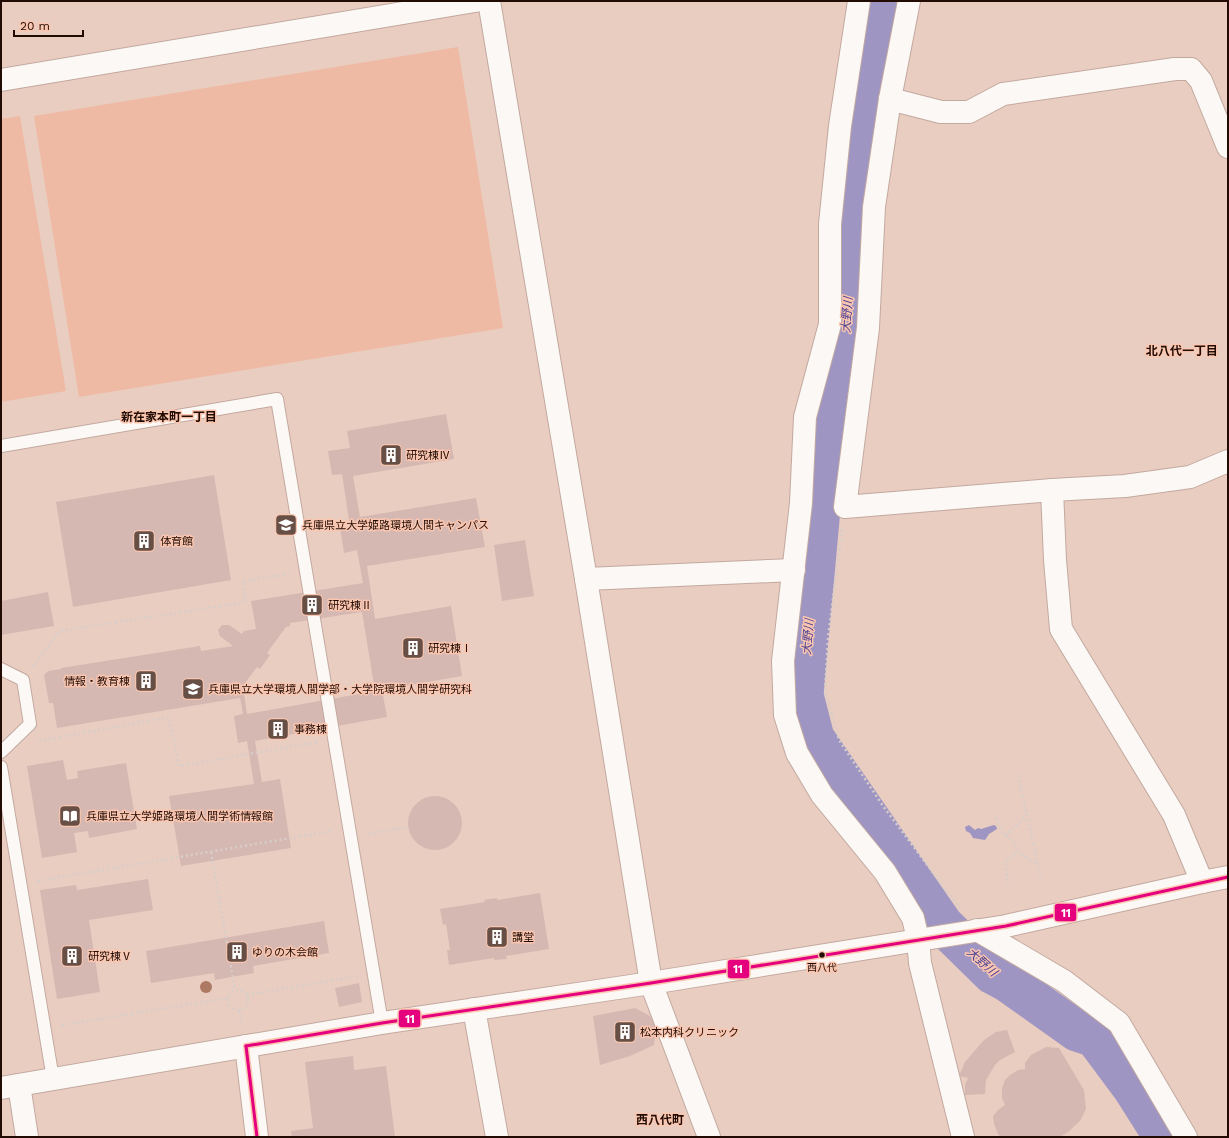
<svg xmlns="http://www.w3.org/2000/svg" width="1229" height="1138" viewBox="0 0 1229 1138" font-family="'Work Sans','Noto Sans JP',sans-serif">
<rect width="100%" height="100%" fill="#eacdc1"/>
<g fill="#eebaa4">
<path d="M458,47L503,328L79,397L34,116Z"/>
<path d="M20,116L66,391L1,402V119Z"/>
</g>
<path fill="#9e95c2" d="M969,825L975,830L978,828L981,829L994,825L996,826L997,829L989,834L985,840L973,838L970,833L966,831L965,827Z"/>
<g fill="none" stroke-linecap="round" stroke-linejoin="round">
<path stroke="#9e95c2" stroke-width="41" d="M888,1L859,129L847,331L820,509L803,695L814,738L943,925L993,974L1008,982L1077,1031L1095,1037L1133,1088L1164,1137"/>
</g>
<g fill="#d5b8b2" fill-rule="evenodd">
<path d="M446,414L454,459L353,476L360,517L476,498L485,547L367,566L375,619L451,606L462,676L382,690L387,717L255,741L262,782L280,779L291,848L181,866L169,796L254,784L247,741L238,743L234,716L243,714L240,698L57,728L53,703H49L44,675L48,671L61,669V668L200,646L201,651L233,646L220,636L218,630L222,625H229L242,634L244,631L256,629L251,601L363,583L357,550L344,553L340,528L350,527L342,474L332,475L328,451L350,448L347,431ZM362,612L375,691L247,714L243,686L257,667L260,669L270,655L267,653L286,627L290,626V623Z"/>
<path d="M214,475L231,580L73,607L56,502Z"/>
<path d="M525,540L534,596L502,601L494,545Z"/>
<path d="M48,592L54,626L1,635V601Z"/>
<path d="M63,760L67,780L78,778L77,771L126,763L137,829L89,838L88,831L74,833L77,852L42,858L27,766Z"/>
<circle cx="435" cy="823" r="27"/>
<path d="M148,879L153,910L89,920L100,992L57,999L40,890L76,885L77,890Z"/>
<path d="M540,893L549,949L506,956L507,959L494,960V958L449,965L447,950H450L446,924L443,925L440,909L485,902L484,900L497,898V900Z"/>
<path d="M324,921L329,953L253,966L254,973L215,980L214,973L151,983L146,951Z"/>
<path d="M359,983L362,1002L339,1007L335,988Z"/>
<path d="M635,1008L650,1016L656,1027L654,1045L630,1056L600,1065L593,1016Z"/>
<path d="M1007,1030L1015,1052L1000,1060L995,1065L986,1080L985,1094L965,1095V1085L968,1078L959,1076L965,1062L984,1040L996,1032Z"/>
<path d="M1046,1047L1059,1048L1084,1090L1086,1109L1080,1121L1068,1132L1060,1137H1001L998,1134L994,1124L993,1116L998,1110L1005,1105L1002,1098V1088L1005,1080L1010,1075L1018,1070L1025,1069V1063L1031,1055Z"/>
<path d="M353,1056L354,1070L386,1066L395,1137H292L291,1131L313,1128L305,1062Z"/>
</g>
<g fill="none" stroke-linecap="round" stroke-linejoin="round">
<g stroke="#c2a99f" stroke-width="14">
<g id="lane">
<path d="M1,446L277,399L382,1023"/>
<path d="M1,669L23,680L30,724L1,752"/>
<path d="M1,767L53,1079"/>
</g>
</g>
<g stroke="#c2a99f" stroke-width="24">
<g id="street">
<path d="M489,1L586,579L651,983L709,1137"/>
<path d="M859,1L840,126L830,224V324L805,417L801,503L783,661L785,715L797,753L822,795L885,872L913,918L918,939L920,963L963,1137"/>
<path d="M909,1L890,99L874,207L868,328L845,507L1052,490L1125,486L1190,477L1228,461"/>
<path d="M1,80L475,1"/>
<path d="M890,99L941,112H969L1003,94L1175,69H1191L1201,81L1228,147"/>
<path d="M1052,490L1055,560L1061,629L1174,815L1202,882"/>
<path d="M586,579L794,570"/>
<path d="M977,930L1064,981L1119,1023L1186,1137"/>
<path d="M474,1009L497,1137"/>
<path d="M19,1085L27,1137"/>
</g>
</g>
<g stroke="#c2a99f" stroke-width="24">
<g id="secondary">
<path d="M246,1046L257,1137"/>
<path d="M1,1088L382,1023L651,983L1006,926L1202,882L1228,877"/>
</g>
</g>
<g stroke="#d7ceca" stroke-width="2.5" stroke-dasharray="2 3" stroke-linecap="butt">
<path d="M842,529L828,637L825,692L839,740L883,806L961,910"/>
<path d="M33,666L60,631L246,602L242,581L289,574"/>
<path d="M39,741L169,717L179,766L318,742"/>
<path d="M1018,775L1041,878"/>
<path d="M996,818C1000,829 1003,835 1013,840C1017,854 1026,858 1037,864"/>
<path d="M368,834L408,827"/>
<path d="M1005,836L1027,815"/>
<path d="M211,852L235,990"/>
<path d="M38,881L332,831"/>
<path d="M1008,885L1005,863L1010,857L1018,852"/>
<circle cx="238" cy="1000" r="10"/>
<path d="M247,995L357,976"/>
<path d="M239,1010L242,1024"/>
<path d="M62,1025L228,998"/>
</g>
<use href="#lane" stroke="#fcf8f6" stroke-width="12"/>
<use href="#street" stroke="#fcf8f6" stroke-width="22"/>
<use href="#secondary" stroke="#fcf8f6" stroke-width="22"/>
<g stroke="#fbc6b0" stroke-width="6">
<g id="bus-1">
<path d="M246,1046L382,1023L651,983L1006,926L1228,877"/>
<path d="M246,1046L257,1137"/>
</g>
</g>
<use href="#bus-1" stroke="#e5007d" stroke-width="3"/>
</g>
<circle fill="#ad7962" cx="206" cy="987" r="6"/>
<defs>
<g id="building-square" transform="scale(1.15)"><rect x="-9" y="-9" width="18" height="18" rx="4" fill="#674f46" stroke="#fbc6b0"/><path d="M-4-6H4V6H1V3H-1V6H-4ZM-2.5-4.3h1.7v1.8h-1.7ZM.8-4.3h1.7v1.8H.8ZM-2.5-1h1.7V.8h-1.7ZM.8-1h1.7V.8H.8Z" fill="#fff"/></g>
<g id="university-square" transform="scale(1.15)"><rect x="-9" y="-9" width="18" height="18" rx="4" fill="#674f46" stroke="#fbc6b0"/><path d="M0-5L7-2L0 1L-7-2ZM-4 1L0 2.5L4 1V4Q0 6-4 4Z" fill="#fff"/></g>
<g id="library-square" transform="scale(1.15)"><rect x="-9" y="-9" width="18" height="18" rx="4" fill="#674f46" stroke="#fbc6b0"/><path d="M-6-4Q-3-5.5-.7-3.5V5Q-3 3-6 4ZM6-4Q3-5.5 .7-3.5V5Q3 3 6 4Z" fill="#fff"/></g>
</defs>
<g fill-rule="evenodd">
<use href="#building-square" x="391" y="455"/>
<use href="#university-square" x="286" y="525"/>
<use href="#building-square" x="144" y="541"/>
<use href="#building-square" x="312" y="605"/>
<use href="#building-square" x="413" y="648"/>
<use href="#building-square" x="146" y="681"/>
<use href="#university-square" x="193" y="689"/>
<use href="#building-square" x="278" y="729"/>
<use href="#library-square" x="70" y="816"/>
<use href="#building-square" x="497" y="937"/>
<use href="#building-square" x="237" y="952"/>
<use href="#building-square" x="72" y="956"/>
<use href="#building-square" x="625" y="1032"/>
</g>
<circle fill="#210b03" stroke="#fbc6b0" stroke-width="1.5" cx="822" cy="955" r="3.5"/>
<g text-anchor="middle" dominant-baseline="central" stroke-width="3" stroke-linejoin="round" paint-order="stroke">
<g font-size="10" fill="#210b03" stroke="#fbc6b0">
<text x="822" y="967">西八代</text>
</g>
<g font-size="11" fill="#210b03" stroke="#fbc6b0" text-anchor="start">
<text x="406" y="455">研究棟Ⅳ</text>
<text x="302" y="525">兵庫県立大学姫路環境人間キャンパス</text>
<text x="160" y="541">体育館</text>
<text x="328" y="605">研究棟Ⅱ</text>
<text x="428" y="648">研究棟Ⅰ</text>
<text x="130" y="681" text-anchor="end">情報・教育棟</text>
<text x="208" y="689">兵庫県立大学環境人間学部・大学院環境人間学研究科</text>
<text x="294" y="729">事務棟</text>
<text x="86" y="816">兵庫県立大学姫路環境人間学術情報館</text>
<text x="512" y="937">講堂</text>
<text x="252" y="952">ゆりの木会館</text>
<text x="88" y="956">研究棟Ⅴ</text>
<text x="640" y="1032">松本内科クリニック</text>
</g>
<g font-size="12" font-style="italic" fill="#473f93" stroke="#fbc6b0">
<text transform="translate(847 315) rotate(-86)">大野川</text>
<text transform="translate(808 637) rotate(-85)">大野川</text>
<text transform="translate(982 962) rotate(42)">大野川</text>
</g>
<g font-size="12" font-weight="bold" fill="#210b03" stroke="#fbc6b0">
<text x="1182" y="351">北八代一丁目</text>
<text x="169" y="417">新在家本町一丁目</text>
<text x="660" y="1120">西八代町</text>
</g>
</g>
<g stroke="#fbc6b0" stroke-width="1.5">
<rect x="1054" y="903" width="23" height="19" rx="4" fill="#e5007d"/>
<rect x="727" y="959" width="23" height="20" rx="4" fill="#e5007d"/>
<rect x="398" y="1009" width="23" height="19" rx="4" fill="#e5007d"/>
</g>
<g font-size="11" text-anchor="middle" font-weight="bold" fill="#fff">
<text x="1066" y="917">11</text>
<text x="738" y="973">11</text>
<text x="410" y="1023">11</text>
</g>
<rect width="1229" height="1138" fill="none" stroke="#210b03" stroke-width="4"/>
<path d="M14 30v6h69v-6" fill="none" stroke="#210b03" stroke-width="2"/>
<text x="20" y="30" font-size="12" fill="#210b03" stroke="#fbc6b0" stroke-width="3" paint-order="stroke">20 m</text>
</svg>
